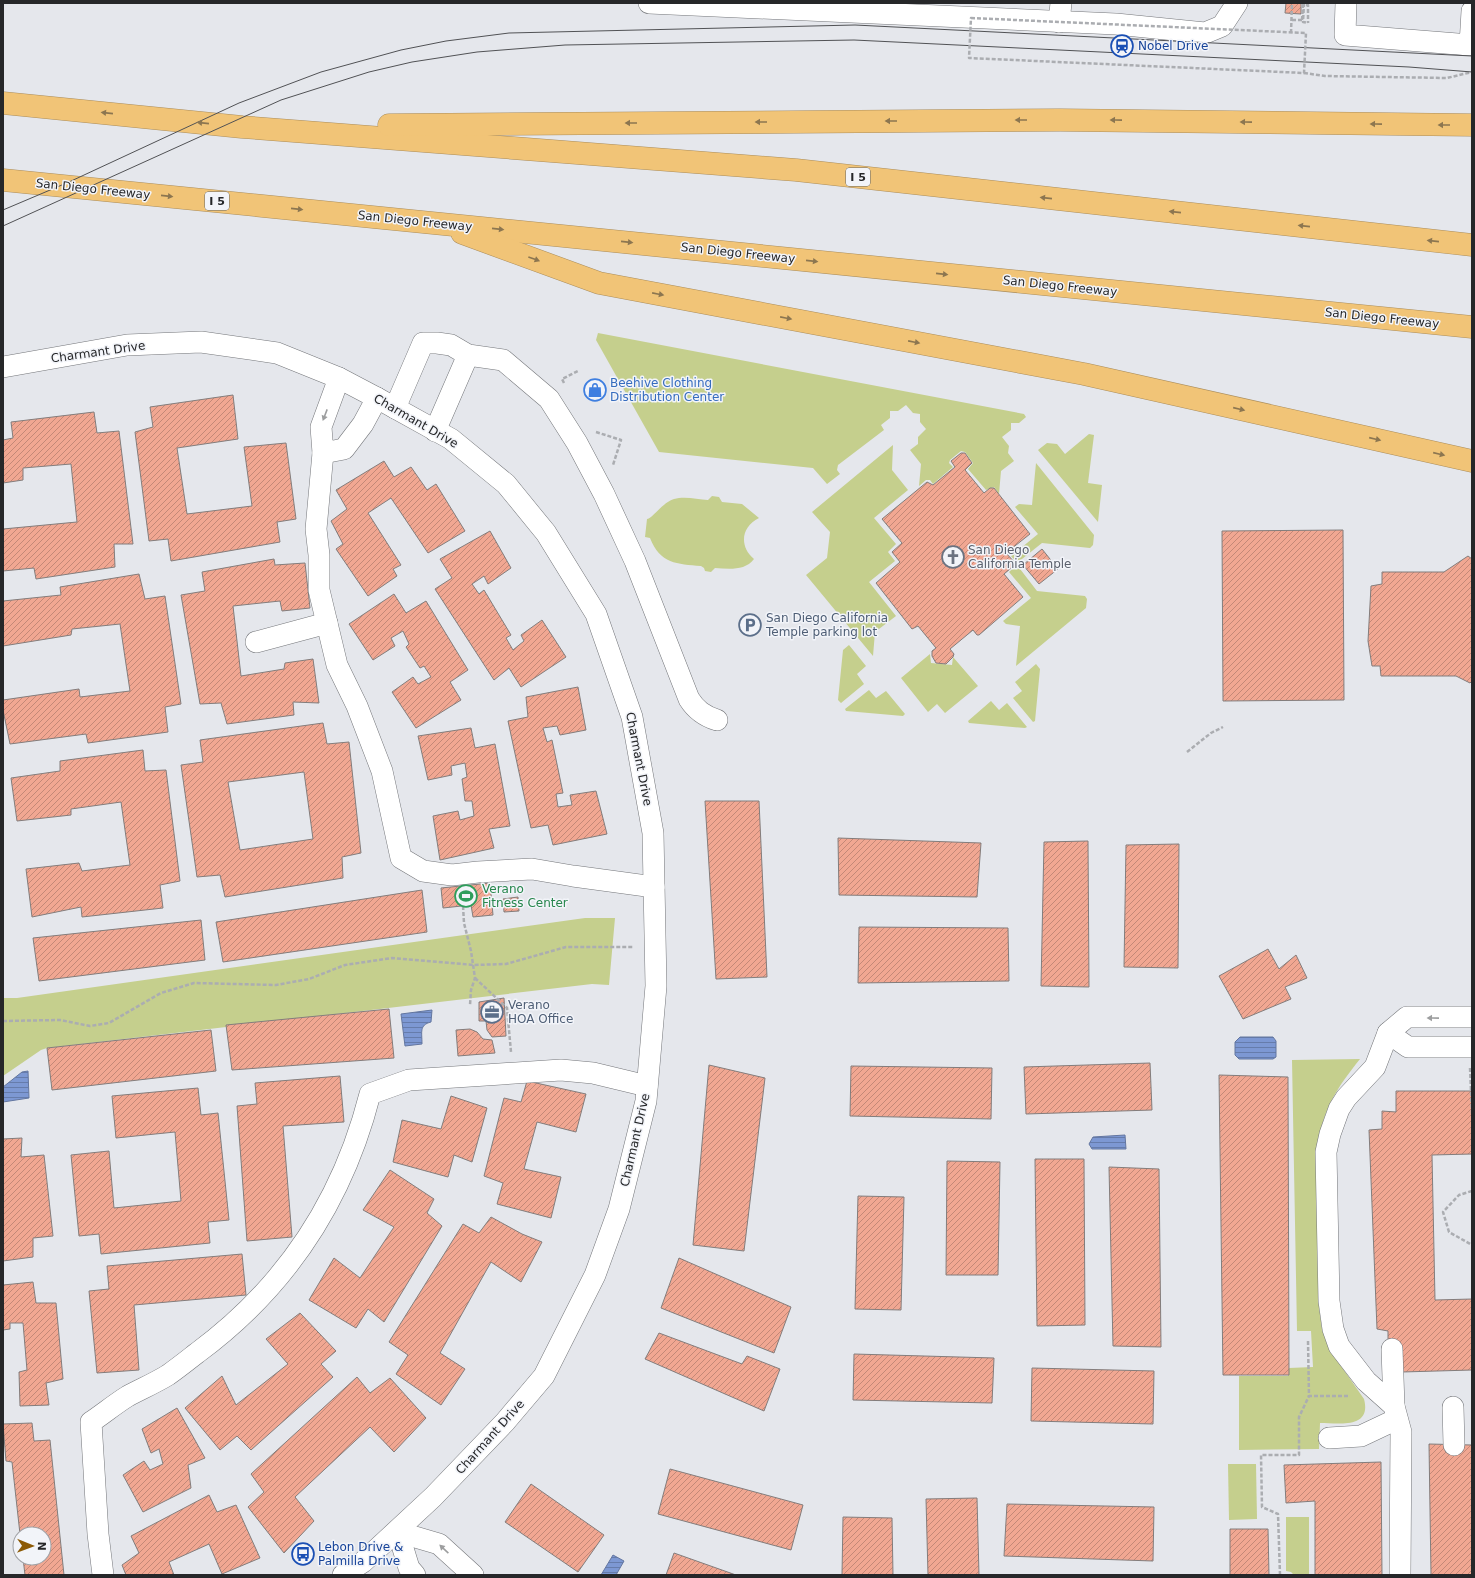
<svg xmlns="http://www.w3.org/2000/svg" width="1475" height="1578" viewBox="0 0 1475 1578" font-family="'DejaVu Sans',sans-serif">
<defs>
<pattern id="water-rules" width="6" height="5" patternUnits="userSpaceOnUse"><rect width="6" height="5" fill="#7d98d3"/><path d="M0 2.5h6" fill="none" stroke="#667cab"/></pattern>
<pattern id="building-hatch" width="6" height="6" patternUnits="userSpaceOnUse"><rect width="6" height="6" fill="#f1a792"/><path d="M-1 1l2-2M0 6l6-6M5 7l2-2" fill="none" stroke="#c38877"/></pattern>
</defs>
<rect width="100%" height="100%" fill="#e5e7ec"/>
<g fill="#c5cf8d">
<path d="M598,333L1024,414L1026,417L1019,423H1011V430L1002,437L1009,446L1008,453L1014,461L1001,471L999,494L994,487L986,490L968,469L973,463L965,452L961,451L950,460L949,463L953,467L933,484L930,480H926L919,486L921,464L910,450L918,444V437L926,429L920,422V414L913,413L906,405L898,411H890V418L881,425L884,430L838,465L837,470L840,474L827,484L813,468L659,452L596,340Z"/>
<path d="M1089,434L1094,435L1088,483L1102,485L1098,522L1038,450L1047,443L1057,444L1065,454Z"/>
<path d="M893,445L892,470L908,490L874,518L896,544L888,552L895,561L869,582L896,616L875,632L873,656L806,575L827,558L830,532L812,512Z"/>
<path d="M1036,463L1094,535L1093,545L1090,548L1042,543L1017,563L1011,556L1038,534L1015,507L1019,504L1032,505Z"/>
<path d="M712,496L719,497L722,502L742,504L759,518C741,527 739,546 754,559C745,571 729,569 715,568L711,572L705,571L704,568L701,566C677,564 660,564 650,538L645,537L647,519C652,519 663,502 674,499C684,496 697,499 708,500Z"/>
<path d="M1017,565L1037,591L1085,596L1087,599L1086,608L1016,666L1020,626L1006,624L1003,621L1031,598L1009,572Z"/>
<path d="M849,645L866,666L857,674L864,684L841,703L838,700L843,650Z"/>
<path d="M930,654L931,663L952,665L953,657L978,686L945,713L937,704L928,712L901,678Z"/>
<path d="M1036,664L1040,669L1035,721L1033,722L1013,698L1022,691L1015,682Z"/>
<path d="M869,690L876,698L886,691L905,714L903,716L846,711L845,709Z"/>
<path d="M991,701L999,710L1007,703L1027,727L1025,728L969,723L968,721Z"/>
<path d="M585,918H615L609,985L592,984L47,1048L41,1050L3,1076V998H17Z"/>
<path d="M1360,1059C1337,1088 1324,1107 1318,1144V1298L1322,1329L1330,1350L1364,1399C1372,1429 1338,1423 1320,1423L1319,1449L1239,1450V1376H1288L1289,1368L1313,1367L1311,1331H1297L1292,1060Z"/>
<path d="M1228,1464H1256L1257,1519L1229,1520Z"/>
<path d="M1286,1517H1309V1575H1294L1291,1572L1286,1571Z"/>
</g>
<g fill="url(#water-rules)" stroke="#6376a0">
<path d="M432,1010L431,1022C419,1025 422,1032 422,1044L405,1046L401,1014Z"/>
<path d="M1240,1037H1273L1276,1041V1057L1273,1059H1239L1235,1055V1042Z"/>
<path d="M28,1071L29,1098L3,1102V1087L22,1072Z"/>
<path d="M1125,1135L1126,1149H1092L1089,1144L1093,1137Z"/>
<path d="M613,1555L624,1561L616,1575H601Z"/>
</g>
<g fill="url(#building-hatch)" stroke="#837d7c" fill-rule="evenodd">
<path d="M1286,3H1301V14L1285,13Z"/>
<path d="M233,395L238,439L177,448L187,514L252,506L244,447L286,443L296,519L277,522L280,542L171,561L168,539L149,541L135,432L153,427L150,407Z"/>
<path d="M94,412L97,433L119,431L133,544H114L115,567L36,579L34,568L3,571V529L77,522L71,464L23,468V480L3,483V440L13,438L11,422Z"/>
<path d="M961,453H965L972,463L965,470L984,493L990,488H994L1030,534L1006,553L1016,564L1004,574L1023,597L979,635H977L973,630L950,649L954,654L953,657L946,664L936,663L932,656V651L936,648L918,626L912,629L876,583L900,562L892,552L902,543L882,519L927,482L933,485L955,467L951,461Z"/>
<path d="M384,461L394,477L411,467L427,490L436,484L465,531L428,553L391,498L368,513L401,565L393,569L397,576L368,596L336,549L343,544L331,521L347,509L336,490Z"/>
<path d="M1343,530L1344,700L1223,701L1222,531Z"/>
<path d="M490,531L511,568L488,584L484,576L472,584L479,594L484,590L511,635L506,638L513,650L524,641L521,635L542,620L566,657L521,687L509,668L494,680L435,589L452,578L440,559Z"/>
<path d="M1042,549L1058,569L1039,584L1023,565Z"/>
<path d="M1468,556L1472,559V681L1470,683L1456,676H1381L1380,666H1372L1368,641L1371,586L1382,584V572H1444Z"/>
<path d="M274,559L275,565L305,563L310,608L282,611L280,601L233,606L241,676L284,669L285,663L313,659L319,703L293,702L294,715L227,724L221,703L200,704L181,595L205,591L202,572Z"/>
<path d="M139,574L145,599L165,596L181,704L165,707L168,732L88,743L86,734L10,744L3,710V700L79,689L80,697L130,691L120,624L72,629L71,635L3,646V601L61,595L60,587Z"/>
<path d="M394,594L406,613L426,601L468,670L450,682L461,700L416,728L392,692L413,677L418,684L431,677L424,666L420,668L406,647L409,644L403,631L391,638L395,646L373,660L349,624Z"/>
<path d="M578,687L586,730L560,735L557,726L543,728L547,742L552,740L563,793L556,794L558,807L572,805L570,795L596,791L607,834L553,845L548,825L531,828L508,721L528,717L526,697Z"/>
<path d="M323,723L327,744L349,742L361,853L342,857L343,878L225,897L220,875L197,877L181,765L203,762L200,740ZM304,772L313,839L240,850L228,782Z"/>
<path d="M471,728L475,748L495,744L510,826L489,829L494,848L440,860L433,816L458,811L460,820L474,816L472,801H465L462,779L467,777L465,763L451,766L452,775L428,780L418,736Z"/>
<path d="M143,750L145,771L166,770L180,881L160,885L163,908L82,917L81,907L32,917L26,869L79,863L82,871L130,865L121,802L71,809V815L17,821L11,778L60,771V761Z"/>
<path d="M705,801H759L767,977L716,979Z"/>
<path d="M838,838L981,843L977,897L839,895Z"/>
<path d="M1088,841L1089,987L1041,986L1044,842Z"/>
<path d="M1179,844L1178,968L1124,967L1126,845Z"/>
<path d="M490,883L493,915L473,917L471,905L443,908L441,888Z"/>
<path d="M422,890L427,932L223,962L216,922Z"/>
<path d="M518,897L519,911L504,912L503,899Z"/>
<path d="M201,920L205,960L39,981L33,938Z"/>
<path d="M859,927L1008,928L1009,981L858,983Z"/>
<path d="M1268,949L1279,969L1296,955L1307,978L1285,987L1291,999L1243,1019L1219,976Z"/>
<path d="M504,998L506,1036L492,1037L487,1030L486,1021H479V1002Z"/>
<path d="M389,1009L394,1058L232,1070L226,1025Z"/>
<path d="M470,1029L477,1032L483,1039L492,1040L495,1053L458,1056L456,1030Z"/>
<path d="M211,1030L216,1071L52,1090L47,1048Z"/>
<path d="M1150,1063L1152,1110L1026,1114L1024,1067Z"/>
<path d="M709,1065L765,1078L744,1251L693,1245Z"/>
<path d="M851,1066L992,1068L991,1119L850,1116Z"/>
<path d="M1219,1075L1288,1077L1289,1375H1223Z"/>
<path d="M340,1076L344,1122L283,1126L292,1237L247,1241L237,1106L257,1104L255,1083Z"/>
<path d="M527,1081L586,1094L576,1132L537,1122L524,1169L561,1177L551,1218L497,1204L503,1183L484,1176L504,1098L521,1102Z"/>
<path d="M198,1088L201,1115L218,1113L229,1220L208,1222L210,1243L101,1254L99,1234L79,1236L71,1155L109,1151L114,1208L181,1201L175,1132L116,1138L112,1096Z"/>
<path d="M1396,1091H1472V1154L1432,1155L1435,1300L1472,1299V1370L1402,1372L1388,1349V1331L1377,1329L1369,1130L1382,1129V1111L1396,1112Z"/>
<path d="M451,1096L487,1108L472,1162L454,1155L448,1177L393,1162L402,1120L441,1129Z"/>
<path d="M22,1138L21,1157L44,1155L53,1236L33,1238V1257L3,1261V1139Z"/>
<path d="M1035,1159H1084L1085,1325L1037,1326Z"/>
<path d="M947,1161L1000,1162L998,1275H946Z"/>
<path d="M1109,1167L1159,1169L1161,1347L1113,1346Z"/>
<path d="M390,1170L434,1199L427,1213L442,1226L384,1322L368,1309L356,1328L309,1300L334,1258L360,1278L394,1227L363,1210Z"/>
<path d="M858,1196L904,1197L901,1310L855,1309Z"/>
<path d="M491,1217L522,1234L542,1242L521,1282L491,1262L440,1353L465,1369L441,1405L396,1374L408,1355L389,1342L463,1224L479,1233Z"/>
<path d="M242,1254L246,1295L134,1305L139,1370L97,1373L89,1291L109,1289L107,1266Z"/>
<path d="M679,1258L791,1307L774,1353L661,1308Z"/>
<path d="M33,1282L36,1303H56L63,1379L46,1383L49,1405L20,1406L19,1372L27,1370L23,1323H10V1329L3,1330V1285Z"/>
<path d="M300,1313L336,1351L321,1364L333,1377L251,1450L237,1436L220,1450L185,1408L222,1376L236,1405L288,1364L266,1339Z"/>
<path d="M659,1333L742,1364L747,1356L780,1369L764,1411L645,1359Z"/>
<path d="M854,1354L994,1358L992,1403L853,1400Z"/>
<path d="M1032,1368L1154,1371L1153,1424L1031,1421Z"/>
<path d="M357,1377L370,1393L390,1378L426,1418L394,1452L370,1427L295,1497L314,1521L284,1553L248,1507L264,1492L251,1474Z"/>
<path d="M177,1408L205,1458L188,1465L191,1488L143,1512L123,1475L144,1461L150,1470L163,1464L159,1449L151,1453L142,1429Z"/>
<path d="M32,1423L34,1441L50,1440L64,1575H25L23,1558H44V1534H20L12,1462L6,1461L3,1424Z"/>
<path d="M1429,1444L1472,1445V1575H1431Z"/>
<path d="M1381,1462L1382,1575H1315V1501L1286,1503L1284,1465Z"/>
<path d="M670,1469L803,1505L791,1550L658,1514Z"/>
<path d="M531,1484L604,1535L578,1572L505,1522Z"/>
<path d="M209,1495L217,1512L236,1505L260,1558L222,1574L209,1544L169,1562L174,1575H126L122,1565L139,1553L131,1536Z"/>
<path d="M977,1498L979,1575H928L926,1499Z"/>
<path d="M1007,1504L1154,1507L1153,1561L1004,1556Z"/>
<path d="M843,1517L892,1518L893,1575H842Z"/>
<path d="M1230,1529H1268L1269,1575H1230Z"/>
<path d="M674,1553L736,1575H666Z"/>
</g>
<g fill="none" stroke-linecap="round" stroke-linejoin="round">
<g stroke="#74767a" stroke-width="22">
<g id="minor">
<path d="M649,3L1116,24L1205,33L1222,26L1237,3"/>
<path d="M1346,3L1345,35L1470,45L1472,11"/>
<path d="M1059,22L1061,3"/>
<path d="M3,367L127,345L201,342L277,353L339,378L377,398L451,439L506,484L546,533L596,614L632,717L653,833L656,986L646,1101L619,1209L595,1275L544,1376L505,1422L433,1497L363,1562L343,1575"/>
<path d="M339,378L321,427L323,453L344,449L363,424L377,398"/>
<path d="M395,408L423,343H437L451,345L468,355L503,360L549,399L577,443L604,494L635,561L689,699C696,710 704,716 717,720"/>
<path d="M435,431L468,355"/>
<path d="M323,453L316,529L319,555V590L337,665L357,706L382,771L401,858L423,871L452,875L478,872L532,869L573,876L654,887"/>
<path d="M256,642L327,623"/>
<path d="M1388,1033L1408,1047H1472"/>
<path d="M1392,1349L1394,1406"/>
<path d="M1453,1407L1454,1445"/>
<path d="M1329,1438L1361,1436L1397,1419"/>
<path d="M398,1532L439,1544L473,1575"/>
<path d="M398,1532L409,1568L415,1575"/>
<path d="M103,1575L98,1534L91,1422C103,1414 115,1404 128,1396C141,1389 155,1383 168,1375C178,1368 188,1360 197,1353C285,1288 343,1200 370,1094L409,1080L561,1070L593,1073L647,1086"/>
<path d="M1400,1575L1401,1432L1394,1406L1366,1381L1339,1346L1333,1329L1329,1301L1326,1152L1330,1134L1339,1109L1346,1098L1375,1067L1388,1033L1407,1017H1472"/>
</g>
</g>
<g stroke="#aa8d5c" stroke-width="23">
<g id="highway">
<path d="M3,103L242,127L796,170L1472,245"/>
<path d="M389,125L1060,120L1472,125"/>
<path d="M3,180L1472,327"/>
<path d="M462,233L599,283L1084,374L1472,461"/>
</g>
</g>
<g stroke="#abadb1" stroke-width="2.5" stroke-dasharray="4 2" stroke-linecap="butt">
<path d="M1304,3L1303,22L1308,23"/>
<path d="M1292,20H1302"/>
<path d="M1291,33L1292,3"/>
<path d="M1304,73L1325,76L1447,78L1472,72"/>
<path d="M564,383L562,379L578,371"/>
<path d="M596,432L621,440L613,465"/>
<path d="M1187,752L1211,733L1223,727"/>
<path d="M463,906L464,923L471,951L475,978L471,990L470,1005"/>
<path d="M475,978L507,1008L511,1052"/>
<path d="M3,1021L60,1020L90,1026L109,1023L161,993L194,983L276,985L309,979L345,965L392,958L474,965L506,964L566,947H634"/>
<path d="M1470,1068L1472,1114"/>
<path d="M1472,1191L1459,1195L1443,1212L1449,1232L1472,1245"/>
<path d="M1308,1341L1309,1396H1350"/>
<path d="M1280,1575L1278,1514L1262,1507L1261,1455H1299V1417L1309,1396"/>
</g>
<use href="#minor" stroke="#fff" stroke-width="21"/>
<use href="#highway" stroke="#f1c477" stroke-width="22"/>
<g stroke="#515255" stroke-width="1">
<path d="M3,210L69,182L239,103L321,72L401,50L446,41L509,33L855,25L1472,56"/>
<path d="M3,226L281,100L369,72L412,62L477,52L565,45L854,40L1409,67L1472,72"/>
</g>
<g stroke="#abadb1" stroke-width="2.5" stroke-dasharray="4 2" stroke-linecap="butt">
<path d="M971,18L1306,33L1304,73L969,58Z"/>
<path d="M1302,20L1303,5H1308V23"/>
</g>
</g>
<defs><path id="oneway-solid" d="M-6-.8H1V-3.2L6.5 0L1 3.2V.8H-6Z"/></defs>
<g fill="#8c7650">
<use href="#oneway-solid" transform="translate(107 113) rotate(-174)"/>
<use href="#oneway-solid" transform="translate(1021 120) rotate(180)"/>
<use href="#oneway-solid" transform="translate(1116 120) rotate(-179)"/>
<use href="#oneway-solid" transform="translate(891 121) rotate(180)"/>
<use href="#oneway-solid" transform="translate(761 122) rotate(180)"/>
<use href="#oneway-solid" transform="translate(1246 122) rotate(-179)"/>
<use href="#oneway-solid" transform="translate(203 123) rotate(-174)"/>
<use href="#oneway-solid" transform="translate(631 123) rotate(180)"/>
<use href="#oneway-solid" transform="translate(1376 124) rotate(-179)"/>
<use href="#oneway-solid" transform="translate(1444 125) rotate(-180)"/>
<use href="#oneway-solid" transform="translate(167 196) rotate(6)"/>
<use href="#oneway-solid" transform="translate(1046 198) rotate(-174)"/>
<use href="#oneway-solid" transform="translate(297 209) rotate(6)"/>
<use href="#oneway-solid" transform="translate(1175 212) rotate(-174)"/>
<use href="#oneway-solid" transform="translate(1304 226) rotate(-174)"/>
<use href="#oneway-solid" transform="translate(498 229) rotate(6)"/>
<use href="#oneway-solid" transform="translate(1433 241) rotate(-174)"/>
<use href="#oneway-solid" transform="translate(627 242) rotate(6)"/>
<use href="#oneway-solid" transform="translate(534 259) rotate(20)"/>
<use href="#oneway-solid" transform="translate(812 261) rotate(6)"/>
<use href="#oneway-solid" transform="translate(942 274) rotate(6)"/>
<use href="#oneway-solid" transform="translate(658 294) rotate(11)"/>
<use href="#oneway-solid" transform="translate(786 318) rotate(11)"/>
<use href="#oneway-solid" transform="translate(914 342) rotate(11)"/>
<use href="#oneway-solid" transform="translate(1239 409) rotate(13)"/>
<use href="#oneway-solid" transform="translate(1375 439) rotate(13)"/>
<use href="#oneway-solid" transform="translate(1439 454) rotate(13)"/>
</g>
<g fill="#9d9e9f">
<use href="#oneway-solid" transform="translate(325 415) rotate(111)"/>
<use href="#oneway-solid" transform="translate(1433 1018) rotate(-179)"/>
<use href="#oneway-solid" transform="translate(444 1549) rotate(-137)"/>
</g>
<defs>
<g id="station-ring" transform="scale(1.15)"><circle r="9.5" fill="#f2f4f9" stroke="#1a4fb4" stroke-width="1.5"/><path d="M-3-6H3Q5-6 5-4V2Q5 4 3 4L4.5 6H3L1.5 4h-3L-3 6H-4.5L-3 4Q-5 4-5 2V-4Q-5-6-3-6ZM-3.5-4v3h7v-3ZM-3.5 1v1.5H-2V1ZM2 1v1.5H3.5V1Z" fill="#1a4fb4"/></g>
<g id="shop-ring" transform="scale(1.15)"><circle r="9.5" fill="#f2f4f9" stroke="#3f7fe0" stroke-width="1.5"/><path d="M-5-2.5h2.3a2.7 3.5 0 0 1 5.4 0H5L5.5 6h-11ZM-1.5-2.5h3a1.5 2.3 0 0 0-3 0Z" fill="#3f7fe0"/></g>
<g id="church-ring" transform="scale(1.15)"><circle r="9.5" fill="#f2f4f9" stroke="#6b7280" stroke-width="1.5"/><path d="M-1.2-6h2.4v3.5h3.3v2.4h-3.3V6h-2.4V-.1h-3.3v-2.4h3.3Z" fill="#6b7280"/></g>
<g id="parking-ring" transform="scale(1.15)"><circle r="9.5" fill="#f2f4f9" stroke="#5c6f8a" stroke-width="1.5"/><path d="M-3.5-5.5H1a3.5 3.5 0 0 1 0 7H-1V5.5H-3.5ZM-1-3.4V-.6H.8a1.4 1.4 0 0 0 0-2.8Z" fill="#5c6f8a"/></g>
<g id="stadium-ring" transform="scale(1.15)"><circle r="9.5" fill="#f2f4f9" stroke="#2e9e5b" stroke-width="1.5"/><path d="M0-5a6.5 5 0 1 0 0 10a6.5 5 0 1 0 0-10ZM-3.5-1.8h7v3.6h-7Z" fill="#2e9e5b"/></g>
<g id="office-ring" transform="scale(1.15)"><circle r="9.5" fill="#f2f4f9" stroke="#5c6f8a" stroke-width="1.5"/><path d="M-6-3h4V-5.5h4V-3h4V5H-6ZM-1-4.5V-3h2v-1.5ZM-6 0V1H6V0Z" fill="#5c6f8a"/></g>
<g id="bus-ring" transform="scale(1.15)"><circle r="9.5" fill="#f2f4f9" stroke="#1a4fb4" stroke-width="1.5"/><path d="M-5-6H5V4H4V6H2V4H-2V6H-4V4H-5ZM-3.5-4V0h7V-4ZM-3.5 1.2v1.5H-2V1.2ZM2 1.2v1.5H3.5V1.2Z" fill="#1a4fb4"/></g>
</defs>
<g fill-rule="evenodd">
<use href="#station-ring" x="1122" y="46"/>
<use href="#shop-ring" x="595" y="390"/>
<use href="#church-ring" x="953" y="557"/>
<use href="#parking-ring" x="750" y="625"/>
<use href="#stadium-ring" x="466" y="896"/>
<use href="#office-ring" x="492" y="1012"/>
<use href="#bus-ring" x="303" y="1554"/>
</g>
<g text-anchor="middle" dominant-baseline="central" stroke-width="3" stroke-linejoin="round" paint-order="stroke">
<g fill="#f2f4f9" stroke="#636467" stroke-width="1">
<rect x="846" y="168" width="24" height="18" rx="3"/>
<rect x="205" y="192" width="24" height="18" rx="3"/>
</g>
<g font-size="11" font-weight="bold" fill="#262729">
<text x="858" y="177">I 5</text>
<text x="217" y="201">I 5</text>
</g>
<g font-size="12" fill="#164399" stroke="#f2f4f9" text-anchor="start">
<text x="1138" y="46">Nobel Drive</text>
<text x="318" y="1547">Lebon Drive &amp;<tspan x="318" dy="14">Palmilla Drive</tspan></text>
</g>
<g font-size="12" fill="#262729" stroke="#f2f4f9">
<text transform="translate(93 189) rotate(6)">San Diego Freeway</text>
<text transform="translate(415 221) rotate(6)">San Diego Freeway</text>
<text transform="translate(738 253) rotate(6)">San Diego Freeway</text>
<text transform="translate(1060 286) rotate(6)">San Diego Freeway</text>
<text transform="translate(1382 318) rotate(6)">San Diego Freeway</text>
<text transform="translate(98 352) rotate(-8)">Charmant Drive</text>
<text transform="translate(416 421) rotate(30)">Charmant Drive</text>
<text transform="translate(639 759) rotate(79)">Charmant Drive</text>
<text transform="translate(635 1140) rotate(-77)">Charmant Drive</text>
<text transform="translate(490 1437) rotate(-48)">Charmant Drive</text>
</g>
<g font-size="12" fill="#366cbe" stroke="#f2f4f9" text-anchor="start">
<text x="610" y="383">Beehive Clothing<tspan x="610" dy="14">Distribution Center</tspan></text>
</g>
<g font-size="12" fill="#5b616d" stroke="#f2f4f9" text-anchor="start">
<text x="968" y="550">San Diego<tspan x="968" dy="14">California Temple</tspan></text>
</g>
<g font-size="12" fill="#4e5e75" stroke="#f2f4f9" text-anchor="start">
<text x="766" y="618">San Diego California<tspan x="766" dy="14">Temple parking lot</tspan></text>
<text x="508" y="1005">Verano<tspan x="508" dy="14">HOA Office</tspan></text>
</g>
<g font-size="12" fill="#27864d" stroke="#f2f4f9" text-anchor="start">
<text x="482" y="889">Verano<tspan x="482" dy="14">Fitness Center</tspan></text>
</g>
</g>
<rect width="1475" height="1578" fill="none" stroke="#262729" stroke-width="8"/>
<g transform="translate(32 1546) rotate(91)"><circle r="19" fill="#f2f4f9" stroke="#a0a2a6"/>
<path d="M0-3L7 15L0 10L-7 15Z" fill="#8c5904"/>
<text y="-6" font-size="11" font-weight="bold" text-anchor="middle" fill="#262729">N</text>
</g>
</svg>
